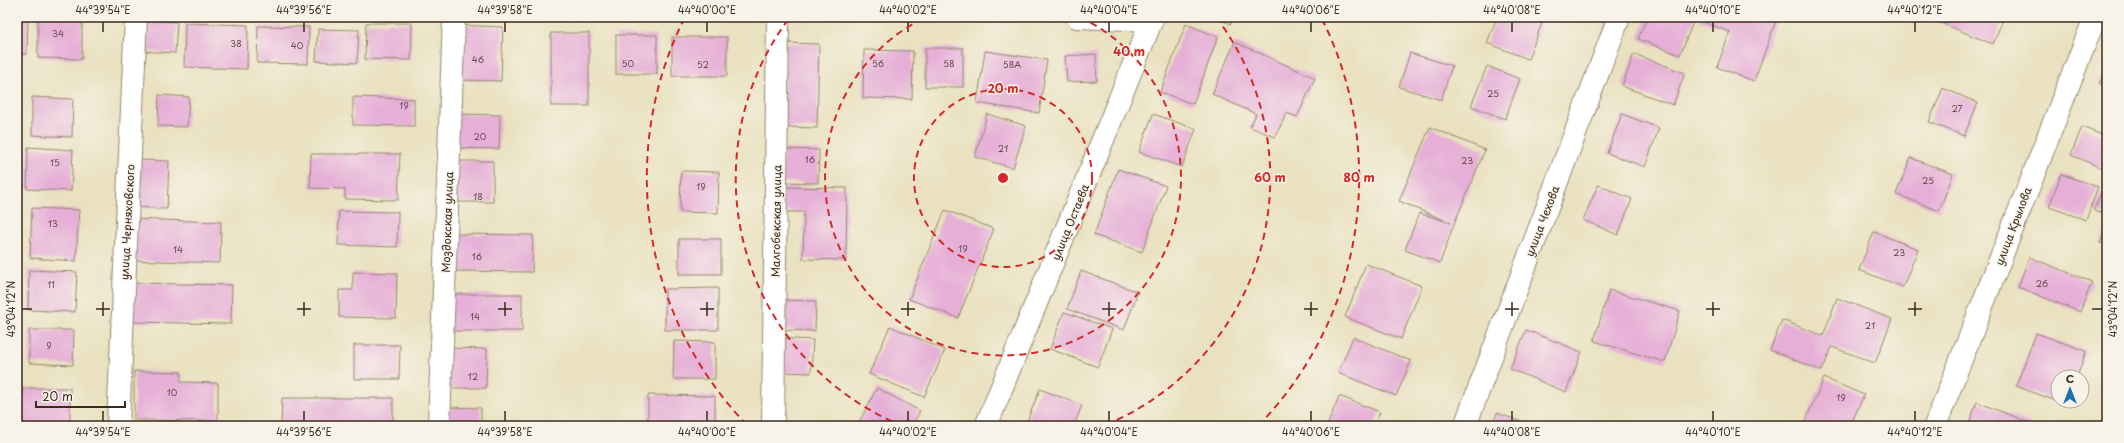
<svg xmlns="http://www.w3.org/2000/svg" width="2124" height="443" viewBox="0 0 2124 443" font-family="'Playpen Sans',sans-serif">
<rect width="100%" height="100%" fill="#f7f3e8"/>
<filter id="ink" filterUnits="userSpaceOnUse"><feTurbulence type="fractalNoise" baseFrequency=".025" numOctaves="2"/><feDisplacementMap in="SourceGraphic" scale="8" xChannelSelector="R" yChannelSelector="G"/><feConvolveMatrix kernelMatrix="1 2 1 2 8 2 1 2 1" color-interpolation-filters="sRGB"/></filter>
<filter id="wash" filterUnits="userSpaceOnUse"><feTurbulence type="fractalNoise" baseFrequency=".012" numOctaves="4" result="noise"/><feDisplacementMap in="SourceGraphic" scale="16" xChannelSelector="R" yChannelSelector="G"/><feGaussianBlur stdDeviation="0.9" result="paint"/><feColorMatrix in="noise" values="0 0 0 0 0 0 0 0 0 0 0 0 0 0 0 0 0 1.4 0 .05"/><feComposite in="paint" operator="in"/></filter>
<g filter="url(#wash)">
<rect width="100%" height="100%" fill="#e9e1bf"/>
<g id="blocks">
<g fill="#e6afd7">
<path d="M17,17H28L27,54H17Z"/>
<path d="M38,17H82V59L38,58Z"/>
<path d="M1213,17H1234L1231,24Z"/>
<path d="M1497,17H1526L1542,23L1528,59L1487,43Z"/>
<path d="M1647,17H1695L1680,55L1638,39Z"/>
<path d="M1701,17L1777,18L1754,81L1717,67L1730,32L1699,20Z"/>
<path d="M1926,17H2004L1993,44Z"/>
<path d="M141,20L177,22L175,53L140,51Z"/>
<path d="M185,23L248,25L247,69L184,67Z"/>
<path d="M366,23H412L411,60L365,59Z"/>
<path d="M1186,24L1218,37L1193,104L1160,92Z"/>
<path d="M458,25L503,27L501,81L456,80Z"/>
<path d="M258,26L309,27L308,64L257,63Z"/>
<path d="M318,29L359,30L357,63L316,61Z"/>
<rect x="551" y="33" width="38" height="73"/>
<rect x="616" y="35" width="41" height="39"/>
<rect x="672" y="37" width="55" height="39"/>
<path d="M1235,42L1315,78L1297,117L1287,113L1275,137L1250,127L1256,114L1212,94Z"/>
<path d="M785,43L819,44L817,128L782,127Z"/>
<rect x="925" y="48" width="38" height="39"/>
<path d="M864,50L913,51L912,99L863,98Z"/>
<path d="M985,51L1047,60L1039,113L977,103Z"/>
<path d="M1410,53L1452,66L1441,100L1399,87Z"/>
<path d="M1096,54L1097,81L1067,82L1065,56Z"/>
<path d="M1634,54L1685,73L1673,105L1622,86Z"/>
<path d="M1487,66L1520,79L1505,119L1471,106Z"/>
<path d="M2107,71V88L2099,83Z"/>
<path d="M1943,88L1978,103L1964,136L1929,122Z"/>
<path d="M159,95L189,97L187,127L158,126Z"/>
<path d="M32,97L73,99L72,137L32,135Z"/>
<path d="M353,97L414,99V126L353,125Z"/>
<path d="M457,114L500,115L499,149L456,148Z"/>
<path d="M987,114L1026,126L1013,168L975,157Z"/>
<path d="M1153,114L1196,129L1182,167L1139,152Z"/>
<path d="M1622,114L1659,128L1645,167L1607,153Z"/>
<path d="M1430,127L1485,150L1454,224L1440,263L1405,250L1419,213L1451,223L1399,201Z"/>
<path d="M2082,127L2107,137V155L2102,168L2071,155Z"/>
<path d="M28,147L73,150L71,191L27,189Z"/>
<path d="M783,149L819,150L818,183L782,182Z"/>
<path d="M311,154H400L398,200L345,199V189L310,188Z"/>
<path d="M1911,158L1953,174L1939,211L1896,194Z"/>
<path d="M135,160L169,161L167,209L132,207Z"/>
<path d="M454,161H493V202H453Z"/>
<path d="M1118,169L1166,186L1142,252L1094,235Z"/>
<path d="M681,171L719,172L718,213L680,212Z"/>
<path d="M2061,174L2098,187L2086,220L2049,207Z"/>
<path d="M1598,185L1632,199L1618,235L1583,220Z"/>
<path d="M780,187L847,188L846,260L803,259L804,212H780Z"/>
<path d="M2101,192L2107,195V215L2094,211Z"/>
<path d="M32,208L79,210L76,261L30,258Z"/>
<path d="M945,210L994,229L958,318L909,299Z"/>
<path d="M339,211L398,212L397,247L338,245Z"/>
<path d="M131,219L221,222L220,263L129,260Z"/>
<path d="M2107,225V245L2100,243Z"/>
<path d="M1874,232L1918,249L1903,287L1859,270Z"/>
<path d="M454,234L533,235L532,272L453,271Z"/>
<rect x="679" y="239" width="42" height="35"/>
<path d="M2029,257L2092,282L2080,312L2018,287Z"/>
<path d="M1366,264L1422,286L1401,339L1345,317Z"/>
<path d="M29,270L77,272L75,312L28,310Z"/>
<path d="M1081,271L1138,292L1124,330L1067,309Z"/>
<path d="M353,272L397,273L396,318L339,317V290H353Z"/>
<path d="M132,283L232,285L231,324L131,322Z"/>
<path d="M718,288V330H665V289Z"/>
<path d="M1609,290L1680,311L1665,362L1594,341Z"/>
<rect x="450" y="294" width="72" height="37"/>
<path d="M1837,298L1892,319L1875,363L1832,347L1822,371L1770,350L1782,320L1823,336Z"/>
<path d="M783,300L816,301L815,331L782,330Z"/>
<path d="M1064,312L1112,329L1098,367L1050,349Z"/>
<path d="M890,326L945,350L924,397L869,374Z"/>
<path d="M29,330H74L73,365L29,363Z"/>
<path d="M1526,330L1582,352L1566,392L1510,369Z"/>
<path d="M2036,333L2086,351L2077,377H2058V401H2068L2067,405L2016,386Z"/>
<path d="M1353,337L1411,361L1396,396L1338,373Z"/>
<path d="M779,338L813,340L811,373L778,372Z"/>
<path d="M674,341L715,342V379H673Z"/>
<path d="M354,345H400L399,379H354Z"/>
<path d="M446,348L487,349L486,388H446Z"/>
<path d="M134,371L181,372V382L218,383V421L134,420Z"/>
<path d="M1824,378L1864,395L1850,426H1803Z"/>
<rect x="23" y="388" width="47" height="38"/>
<path d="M877,388L920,411L912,426H857Z"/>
<path d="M1040,389L1082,405L1074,426H1025Z"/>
<path d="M648,395L715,396V426H648Z"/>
<path d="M1339,396L1380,412L1374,426H1327Z"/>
<path d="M282,398H393V426H281Z"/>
<path d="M1977,402L2030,423L2029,426H1968Z"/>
<path d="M446,407L481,408V426H445Z"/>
<path d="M1497,413L1533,426H1492Z"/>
</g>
</g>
</g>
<g filter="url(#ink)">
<use href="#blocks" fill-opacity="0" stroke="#92866e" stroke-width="1"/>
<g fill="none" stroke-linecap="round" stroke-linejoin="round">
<g stroke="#92866e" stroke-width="24">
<g id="street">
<path d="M1077,17L1151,20"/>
<path d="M118,426L136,17"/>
<path d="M439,426L454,17"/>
<path d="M773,426L778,17"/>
<path d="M986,426L1153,17"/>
<path d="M1465,426L1619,17"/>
<path d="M1935,426L2092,25"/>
</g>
</g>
<use href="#street" stroke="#fff" stroke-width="22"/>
</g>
</g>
<path fill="none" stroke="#3b2a1e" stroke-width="1.5" d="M103,22V32M304,22V32M505,22V32M707,22V32M908,22V32M1109,22V32M1311,22V32M1512,22V32M1713,22V32M1915,22V32M103,302V316M304,302V316M505,302V316M707,302V316M908,302V316M1109,302V316M1311,302V316M1512,302V316M1713,302V316M1915,302V316M22,309H32M96,309H110M297,309H311M498,309H512M700,309H714M901,309H915M1102,309H1116M1304,309H1318M1505,309H1519M1706,309H1720M1908,309H1922M2092,309H2102M103,411V421M304,411V421M505,411V421M707,411V421M908,411V421M1109,411V421M1311,411V421M1512,411V421M1713,411V421M1915,411V421"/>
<g fill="none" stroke="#d62828" stroke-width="2" stroke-dasharray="7 5">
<circle cx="1003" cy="178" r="89"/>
<path d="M1080 17A178 178 0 1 1 926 17"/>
<path d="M903 426A267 267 0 0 1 790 17M1216 17A267 267 0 0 1 1103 426"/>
<path d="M747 425A356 356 0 0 1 684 19M1322 19A356 356 0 0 1 1259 425"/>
</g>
<g text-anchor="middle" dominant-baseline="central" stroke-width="3" stroke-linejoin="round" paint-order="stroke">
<g font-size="9" fill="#664b4c">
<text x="58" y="33">34</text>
<text x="236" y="43">38</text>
<text x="297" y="45">40</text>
<text x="478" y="59">46</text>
<text x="628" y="63">50</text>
<text x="878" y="63">56</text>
<text x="949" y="63">58</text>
<text x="703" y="64">52</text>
<text x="1012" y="64">58А</text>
<text x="1493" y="93">25</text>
<text x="404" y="105">19</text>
<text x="1957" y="108">27</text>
<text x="480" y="136">20</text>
<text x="1003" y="148">21</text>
<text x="810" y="159">16</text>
<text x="1467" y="160">23</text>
<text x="55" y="162">15</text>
<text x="1928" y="180">25</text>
<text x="701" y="186">19</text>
<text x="478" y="196">18</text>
<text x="53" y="223">13</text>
<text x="963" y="248">19</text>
<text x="178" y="249">14</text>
<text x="1899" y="252">23</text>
<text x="477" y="256">16</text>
<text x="2042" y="283">26</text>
<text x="51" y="284">11</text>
<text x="475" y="316">14</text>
<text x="1870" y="325">21</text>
<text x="49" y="345">9</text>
<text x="473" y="376">12</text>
<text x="172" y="392">10</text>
<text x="1841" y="397">19</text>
</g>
<g font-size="11" fill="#3b2a1e" stroke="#f7f3e8">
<text transform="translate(776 221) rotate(-89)">Малгобекская улица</text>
<text transform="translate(1542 221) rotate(-69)">улица Чехова</text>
<text transform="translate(127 222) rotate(-87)">улица Черняховского</text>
<text transform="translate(447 222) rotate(-88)">Моздокская улица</text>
<text transform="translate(1070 222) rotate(-68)">улица Остаева</text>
<text transform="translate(2013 226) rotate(-69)">улица Крылова</text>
</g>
</g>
<circle cx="1003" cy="178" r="6" fill="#d62828" stroke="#f7f3e8" stroke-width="2"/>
<g font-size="12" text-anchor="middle" font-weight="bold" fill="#d62828" stroke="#f7f3e8" stroke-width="3" stroke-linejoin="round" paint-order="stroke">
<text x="1129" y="56">40 m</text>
<text x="1003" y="93">20 m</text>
<text x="1270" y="182">60 m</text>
<text x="1359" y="182">80 m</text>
</g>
<rect width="2124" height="443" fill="none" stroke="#f7f3e8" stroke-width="44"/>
<g transform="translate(2070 389)"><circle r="19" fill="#f7f3e8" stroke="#aca397"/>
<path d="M0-3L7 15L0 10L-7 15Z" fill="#1f6fb2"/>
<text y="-6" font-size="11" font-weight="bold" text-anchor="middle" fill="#3b2a1e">С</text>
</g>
<path d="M36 401v6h89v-6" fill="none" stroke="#3b2a1e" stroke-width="2"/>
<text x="42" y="401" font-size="12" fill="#3b2a1e" stroke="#f7f3e8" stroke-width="3" paint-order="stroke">20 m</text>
<rect x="22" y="22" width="2080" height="399" fill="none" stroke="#3b2a1e" stroke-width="1.5"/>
<g font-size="10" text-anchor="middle" fill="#3b2a1e">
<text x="103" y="14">44°39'54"E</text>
<text x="304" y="14">44°39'56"E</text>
<text x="505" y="14">44°39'58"E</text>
<text x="707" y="14">44°40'00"E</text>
<text x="908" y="14">44°40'02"E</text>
<text x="1109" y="14">44°40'04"E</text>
<text x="1311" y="14">44°40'06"E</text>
<text x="1512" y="14">44°40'08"E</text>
<text x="1713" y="14">44°40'10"E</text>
<text x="1915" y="14">44°40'12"E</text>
<text transform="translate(11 309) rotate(-90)" y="4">43°04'12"N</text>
<text transform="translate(2113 309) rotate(-90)" y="4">43°04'12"N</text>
<text x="103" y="436">44°39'54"E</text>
<text x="304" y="436">44°39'56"E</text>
<text x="505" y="436">44°39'58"E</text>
<text x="707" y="436">44°40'00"E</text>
<text x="908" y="436">44°40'02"E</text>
<text x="1109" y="436">44°40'04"E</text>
<text x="1311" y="436">44°40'06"E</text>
<text x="1512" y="436">44°40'08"E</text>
<text x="1713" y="436">44°40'10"E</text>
<text x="1915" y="436">44°40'12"E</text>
</g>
</svg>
